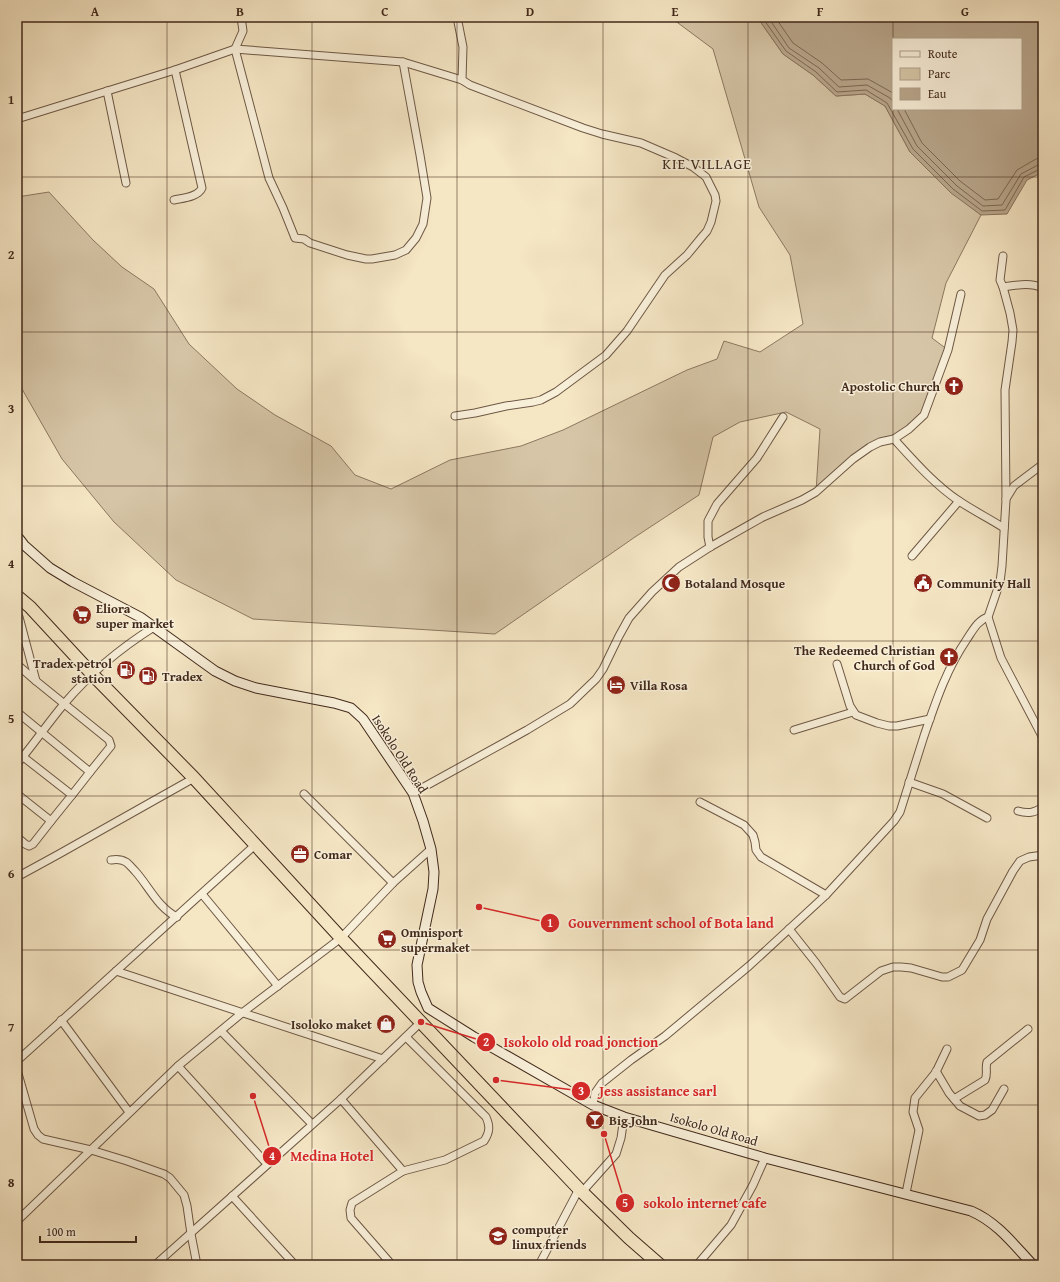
<svg xmlns="http://www.w3.org/2000/svg" width="1060" height="1282" viewBox="0 0 1060 1282" font-family="'Gentium Book Plus',serif">
<rect width="100%" height="100%" fill="#f5e6c4"/>
<filter id="stains"><feTurbulence type="fractalNoise" baseFrequency=".005" numOctaves="4"/><feColorMatrix values="0 0 0 0 .2 0 0 0 0 .09 0 0 0 0 .02 0 0 0 .5 -.17"/></filter>
<radialGradient id="worn" r=".72"><stop offset=".6" stop-color="#630" stop-opacity="0"/><stop offset="1" stop-color="#630" stop-opacity=".3"/></radialGradient>
<path fill="#d6c6a7" stroke="#8c7861" d="M670,17H757L783,54L813,75L836,96L865,94L885,106L910,152L951,192L981,215L946,283L932,338L948,350L924,415L884,442L877,443L816,492L820,429L786,412L740,422L713,437L699,495L635,537L495,634L253,619L176,580L114,522L62,459L22,389L17,372V197L49,192L93,240L122,267L154,289L189,344L237,389L275,415L331,446L355,475L391,489L450,460L521,446L563,430L687,370L717,359L724,341L760,352L803,324L790,255L759,207L713,49Z"/>
<path fill="#b8a68b" stroke="#88745e" fill-rule="evenodd" d="M757,17H1043V172L1027,180L1007,214L981,215L951,193L910,152L885,106L865,94L836,96L813,75L783,54ZM893,39H1021V109H893Z"/>
<g fill="none" stroke-linecap="round" stroke-linejoin="round">
<g stroke="#7c6853" stroke-width="1">
<path d="M762,17L786,51L816,72L837,92L866,90L887,103L913,149L953,189L982,211L1005,210L1024,177L1040,169H1043"/>
<path d="M768,17L789,48L819,68L839,87L867,85L890,98L893,102"/>
<path d="M775,17L793,43L822,63L841,80L868,79L893,93"/>
<path d="M897,109L917,146L957,186L983,206L1002,205L1021,174L1038,165L1043,164"/>
<path d="M904,109L922,143L960,181L985,200L998,199L1017,170L1036,159L1043,158"/>
</g>
<g stroke="#6e5845" stroke-width="9">
<g id="street">
<path d="M241,17L243,31L235,49L269,178L283,208L295,238L304,239L310,243L347,255L366,259H372L395,255L406,250L416,238L423,224L427,198L420,155L403,62"/>
<path d="M457,17L463,47L462,80"/>
<path d="M107,91L126,183"/>
<path d="M17,119L175,70L235,49L403,62L462,80L470,85L583,128L602,134L641,143L676,158L693,167L706,177L715,195L716,201L711,222L707,231L701,238L687,255L665,275L627,331L606,355L556,392L541,400L533,402L506,406L475,413L455,416"/>
<path d="M174,200C183,198 198,197 202,188L175,70"/>
<path d="M1003,256L1000,280L1003,287L1010,313L1013,330L1012,342L1005,390L1006,500L1002,566L1000,582L988,617L1001,658L1043,738"/>
<path d="M1003,287C1017,285 1030,282 1043,288"/>
<path d="M894,439L909,429L924,415L948,350L961,294"/>
<path d="M1006,499L1014,486L1043,464"/>
<path d="M710,547L708,537V521L717,504L757,458L783,417"/>
<path d="M912,556L959,501"/>
<path d="M837,664L850,706L856,715L877,723L889,726H897L930,719"/>
<path d="M17,667H20L36,681"/>
<path d="M17,712L90,772L111,746L109,740L36,681L19,617"/>
<path d="M794,730L853,712"/>
<path d="M17,752L72,795L51,821L17,794"/>
<path d="M17,764C33,745 48,723 64,704C91,672 119,649 154,627"/>
<path d="M909,782L943,794L987,818"/>
<path d="M413,793L527,730L570,704L596,679L603,669L619,636L629,618L652,592L679,567L710,547L763,517L802,500L816,492L853,459L870,447L880,442L894,439C914,461 934,484 959,501C974,511 990,519 1004,528"/>
<path d="M304,794L393,883"/>
<path d="M72,795L90,772"/>
<path d="M700,802L744,825L753,835L755,842L756,850L761,857L826,895"/>
<path d="M1018,811C1028,814 1034,813 1043,807"/>
<path d="M17,837L25,844L29,846L33,844L51,821"/>
<path d="M111,860C116,859 121,859 126,862C129,864 132,868 135,871C148,885 158,908 177,917"/>
<path d="M17,877L59,854L194,778"/>
<path d="M202,894L278,986"/>
<path d="M789,929L816,963L840,997L845,999L881,971L893,967H901L911,968L942,977H948L962,970L980,940L987,919L1013,871L1020,861L1029,857L1043,855"/>
<path d="M116,971L383,1059"/>
<path d="M61,1020L129,1112"/>
<path d="M221,1031L312,1124"/>
<path d="M17,1061L255,845"/>
<path d="M178,1066L267,1164"/>
<path d="M17,1070L34,1129L38,1135L43,1139L91,1150L127,1161L164,1174L170,1178L184,1195L187,1206L191,1234L197,1265"/>
<path d="M936,1071L949,1093L960,1106L979,1116L985,1115L992,1110L1004,1089"/>
<path d="M341,1099L403,1171L445,1160L484,1141C490,1132 490,1126 486,1117L406,1037"/>
<path d="M954,1099L985,1080C988,1074 985,1068 987,1062L1028,1029"/>
<path d="M593,1105L595,1093L602,1083L631,1060L665,1036L749,966L826,895L894,821L900,812C908,786 916,761 924,736C936,701 946,670 967,639C973,630 978,620 988,617"/>
<path d="M582,1192L616,1154L621,1138L624,1117"/>
<path d="M906,1193L919,1130L913,1112L915,1098L936,1072L947,1049"/>
<path d="M232,1196L295,1265"/>
<path d="M17,1221L178,1066L242,1013L341,938L393,883L431,849"/>
<path d="M155,1265L341,1099L421,1022"/>
<path d="M392,1265L351,1218L350,1210L352,1203L403,1171"/>
<path d="M539,1265L579,1189"/>
<path d="M697,1265L731,1225L753,1185L765,1158"/>
</g>
</g>
<g stroke="#41291b" stroke-width="11">
<path id="secondary" d="M17,536L24,545L50,568L73,582L140,617L215,671L235,681L256,688L334,703L351,708L363,719L413,793L423,821L431,849L434,872L433,889L417,965L418,982L421,992L428,1008L474,1037L593,1105L624,1117L765,1158L971,1211C997,1222 1014,1245 1033,1265"/>
</g>
<g stroke="#41291b" stroke-width="14">
<path id="highway" d="M17,596L30,607L92,674L194,778L341,938L579,1189L629,1238L660,1265"/>
</g>
<use href="#street" stroke="#f8efd9" stroke-width="7"/>
<use href="#secondary" stroke="#f8efd9" stroke-width="9"/>
<use href="#highway" stroke="#f5e6c4" stroke-width="12"/>
</g>
<path fill="none" stroke="#41291b" stroke-width="1" stroke-opacity="0.55" d="M167,17V1265M312,17V1265M457,17V1265M603,17V1265M748,17V1265M893,17V1265M17,177H1043M17,332H1043M17,486H1043M17,641H1043M17,796H1043M17,950H1043M17,1105H1043"/>
<defs>
<g id="church-disc" transform="scale(1)"><circle r="9.5" fill="#8f2418" stroke="#f8efd9"/><path d="M-1.2-6h2.4v3.5h3.3v2.4h-3.3V6h-2.4V-.1h-3.3v-2.4h3.3Z" fill="#fff"/></g>
<g id="mosque-disc" transform="scale(1)"><circle r="9.5" fill="#8f2418" stroke="#f8efd9"/><path d="M3.5-4.9A6 6 0 1 0 3.5 4.9A5 5 0 1 1 3.5-4.9Z" fill="#fff"/></g>
<g id="civic-disc" transform="scale(1)"><circle r="9.5" fill="#8f2418" stroke="#f8efd9"/><path d="M-.6-6.5H3V-4.5H.6V-3L4-1V1h2V6H-6V1h2V-1L-.6-3ZM-1.2 2.5V6h2.4V2.5Z" fill="#fff"/></g>
<g id="supermarket-disc" transform="scale(1)"><circle r="9.5" fill="#8f2418" stroke="#f8efd9"/><path d="M-6-5.5h2.5l.6 2H6L4.5 2H-2.5L-4.4-4H-6ZM-1.5 3.2a1.3 1.3 0 1 0 .1 0ZM3 3.2a1.3 1.3 0 1 0 .1 0Z" fill="#fff"/></g>
<g id="fuel-disc" transform="scale(1)"><circle r="9.5" fill="#8f2418" stroke="#f8efd9"/><path d="M-5.5-6h7V0h2V4h1.3V-2.5L3-4.5l.8-.8L6-3V5H2.5V1h-1V6h-7ZM-4.2-4.7v3.2H.2V-4.7Z" fill="#fff"/></g>
<g id="hotel-disc" transform="scale(1)"><circle r="9.5" fill="#8f2418" stroke="#f8efd9"/><path d="M-6-4.5h1.5V1H6V5H4.5V3h-9V5H-6ZM-4 0a1.8 1.8 0 1 1 3.6 0ZM.5 0V-2.5h3Q6-2.5 6 0Z" fill="#fff"/></g>
<g id="office-disc" transform="scale(1)"><circle r="9.5" fill="#8f2418" stroke="#f8efd9"/><path d="M-6-3h4V-5.5h4V-3h4V5H-6ZM-1-4.5V-3h2v-1.5ZM-6 0V1H6V0Z" fill="#fff"/></g>
<g id="shop-disc" transform="scale(1)"><circle r="9.5" fill="#8f2418" stroke="#f8efd9"/><path d="M-5-2.5h2.3a2.7 3.5 0 0 1 5.4 0H5L5.5 6h-11ZM-1.5-2.5h3a1.5 2.3 0 0 0-3 0Z" fill="#fff"/></g>
<g id="bar-disc" transform="scale(1)"><circle r="9.5" fill="#8f2418" stroke="#f8efd9"/><path d="M-6-5H6L.8 .8V4.5H3.5V6h-7V4.5H-.8V.8Z" fill="#fff"/></g>
<g id="school-disc" transform="scale(1)"><circle r="9.5" fill="#8f2418" stroke="#f8efd9"/><path d="M0-5L7-2L0 1L-7-2ZM-4 1L0 2.5L4 1V4Q0 6-4 4Z" fill="#fff"/></g>
</defs>
<g fill-rule="evenodd">
<use href="#church-disc" x="954" y="386"/>
<use href="#mosque-disc" x="671" y="583"/>
<use href="#civic-disc" x="923" y="583"/>
<use href="#supermarket-disc" x="82" y="615"/>
<use href="#church-disc" x="949" y="657"/>
<use href="#fuel-disc" x="126" y="670"/>
<use href="#fuel-disc" x="148" y="676"/>
<use href="#hotel-disc" x="616" y="685"/>
<use href="#office-disc" x="300" y="854"/>
<use href="#supermarket-disc" x="387" y="939"/>
<use href="#shop-disc" x="386" y="1024"/>
<use href="#bar-disc" x="595" y="1120"/>
<use href="#school-disc" x="498" y="1236"/>
</g>
<g text-anchor="middle" dominant-baseline="central" stroke-width="3" stroke-linejoin="round" paint-order="stroke">
<g font-size="13" font-weight="bold" fill="#41291b" stroke="#f8efd9" text-anchor="start">
<text x="940" y="386" text-anchor="end">Apostolic Church</text>
<text x="685" y="583">Botaland Mosque</text>
<text x="937" y="583">Community Hall</text>
<text x="96" y="608">Eliora<tspan x="96" dy="15">super market</tspan></text>
<text x="935" y="650" text-anchor="end">The Redeemed Christian<tspan x="935" dy="15">Church of God</tspan></text>
<text x="112" y="663" text-anchor="end">Tradex petrol<tspan x="112" dy="15">station</tspan></text>
<text x="162" y="676">Tradex</text>
<text x="630" y="685">Villa Rosa</text>
<text x="314" y="854">Comar</text>
<text x="401" y="932">Omnisport<tspan x="401" dy="15">supermaket</tspan></text>
<text x="372" y="1024" text-anchor="end">Isoloko maket</text>
<text x="609" y="1120">Big John</text>
<text x="512" y="1229">computer<tspan x="512" dy="15">linux friends</tspan></text>
</g>
<g font-size="13" fill="#41291b" stroke="#f8efd9">
<text transform="translate(400 754) rotate(57)">Isokolo Old Road</text>
<text transform="translate(714 1129) rotate(16)">Isokolo Old Road</text>
</g>
<g font-size="15" letter-spacing="1" fill="#41291b" stroke="#f8efd9">
<text x="707" y="163">KIE VILLAGE</text>
</g>
</g>
<path fill="none" stroke="#d62828" stroke-width="1.5" d="M479 907L550 923M421 1022L486 1042M496 1080L581 1091M253 1096L272 1156M604 1134L625 1203"/>
<g fill="#d62828" stroke="#f8efd9" stroke-width="1.5">
<circle cx="479" cy="907" r="4"/>
<circle cx="421" cy="1022" r="4"/>
<circle cx="496" cy="1080" r="4"/>
<circle cx="253" cy="1096" r="4"/>
<circle cx="604" cy="1134" r="4"/>
<circle cx="550" cy="923" r="10"/>
<circle cx="486" cy="1042" r="10"/>
<circle cx="581" cy="1091" r="10"/>
<circle cx="272" cy="1156" r="10"/>
<circle cx="625" cy="1203" r="10"/>
</g>
<g font-size="12" text-anchor="middle" font-weight="bold" fill="#fff">
<text x="550" y="927">1</text>
<text x="486" y="1046">2</text>
<text x="581" y="1095">3</text>
<text x="272" y="1160">4</text>
<text x="625" y="1207">5</text>
</g>
<g font-size="14" text-anchor="middle" font-weight="bold" fill="#d62828" stroke="#f8efd9" stroke-width="3" stroke-linejoin="round" paint-order="stroke">
<text x="671" y="928">Gouvernment school of Bota land</text>
<text x="581" y="1047">Isokolo old road jonction</text>
<text x="658" y="1096">Jess assistance sarl</text>
<text x="332" y="1161">Medina Hotel</text>
<text x="705" y="1208">sokolo internet cafe</text>
</g>
<rect width="1060" height="1282" fill="none" stroke="#f5e6c4" stroke-width="44"/>
<rect x="892" y="38" width="130" height="72" fill="#f8efd9" stroke="#afa08d"/>
<rect x="900" y="51" width="20" height="6" fill="#f8efd9" stroke="#afa08d"/>
<text x="928" y="58" font-size="12" fill="#41291b">Route</text>
<rect x="900" y="68" width="20" height="12" fill="#d6c6a7" stroke="#afa08d"/>
<text x="928" y="78" font-size="12" fill="#41291b">Parc</text>
<rect x="900" y="88" width="20" height="12" fill="#b8a68b" stroke="#afa08d"/>
<text x="928" y="98" font-size="12" fill="#41291b">Eau</text>
<path d="M40 1236v6h96v-6" fill="none" stroke="#41291b" stroke-width="2"/>
<text x="46" y="1236" font-size="12" fill="#41291b" stroke="#f8efd9" stroke-width="3" paint-order="stroke">100 m</text>
<rect x="22" y="22" width="1016" height="1238" fill="none" stroke="#41291b" stroke-width="1.5"/>
<g font-size="13" text-anchor="middle" font-weight="bold" fill="#41291b">
<text x="95" y="16">A</text>
<text x="240" y="16">B</text>
<text x="385" y="16">C</text>
<text x="530" y="16">D</text>
<text x="675" y="16">E</text>
<text x="820" y="16">F</text>
<text x="965" y="16">G</text>
<text x="11" y="104">1</text>
<text x="11" y="259">2</text>
<text x="11" y="413">3</text>
<text x="11" y="568">4</text>
<text x="11" y="723">5</text>
<text x="11" y="878">6</text>
<text x="11" y="1032">7</text>
<text x="11" y="1187">8</text>
</g>
<rect width="100%" height="100%" filter="url(#stains)"/>
<rect width="100%" height="100%" fill="url(#worn)"/>
</svg>
